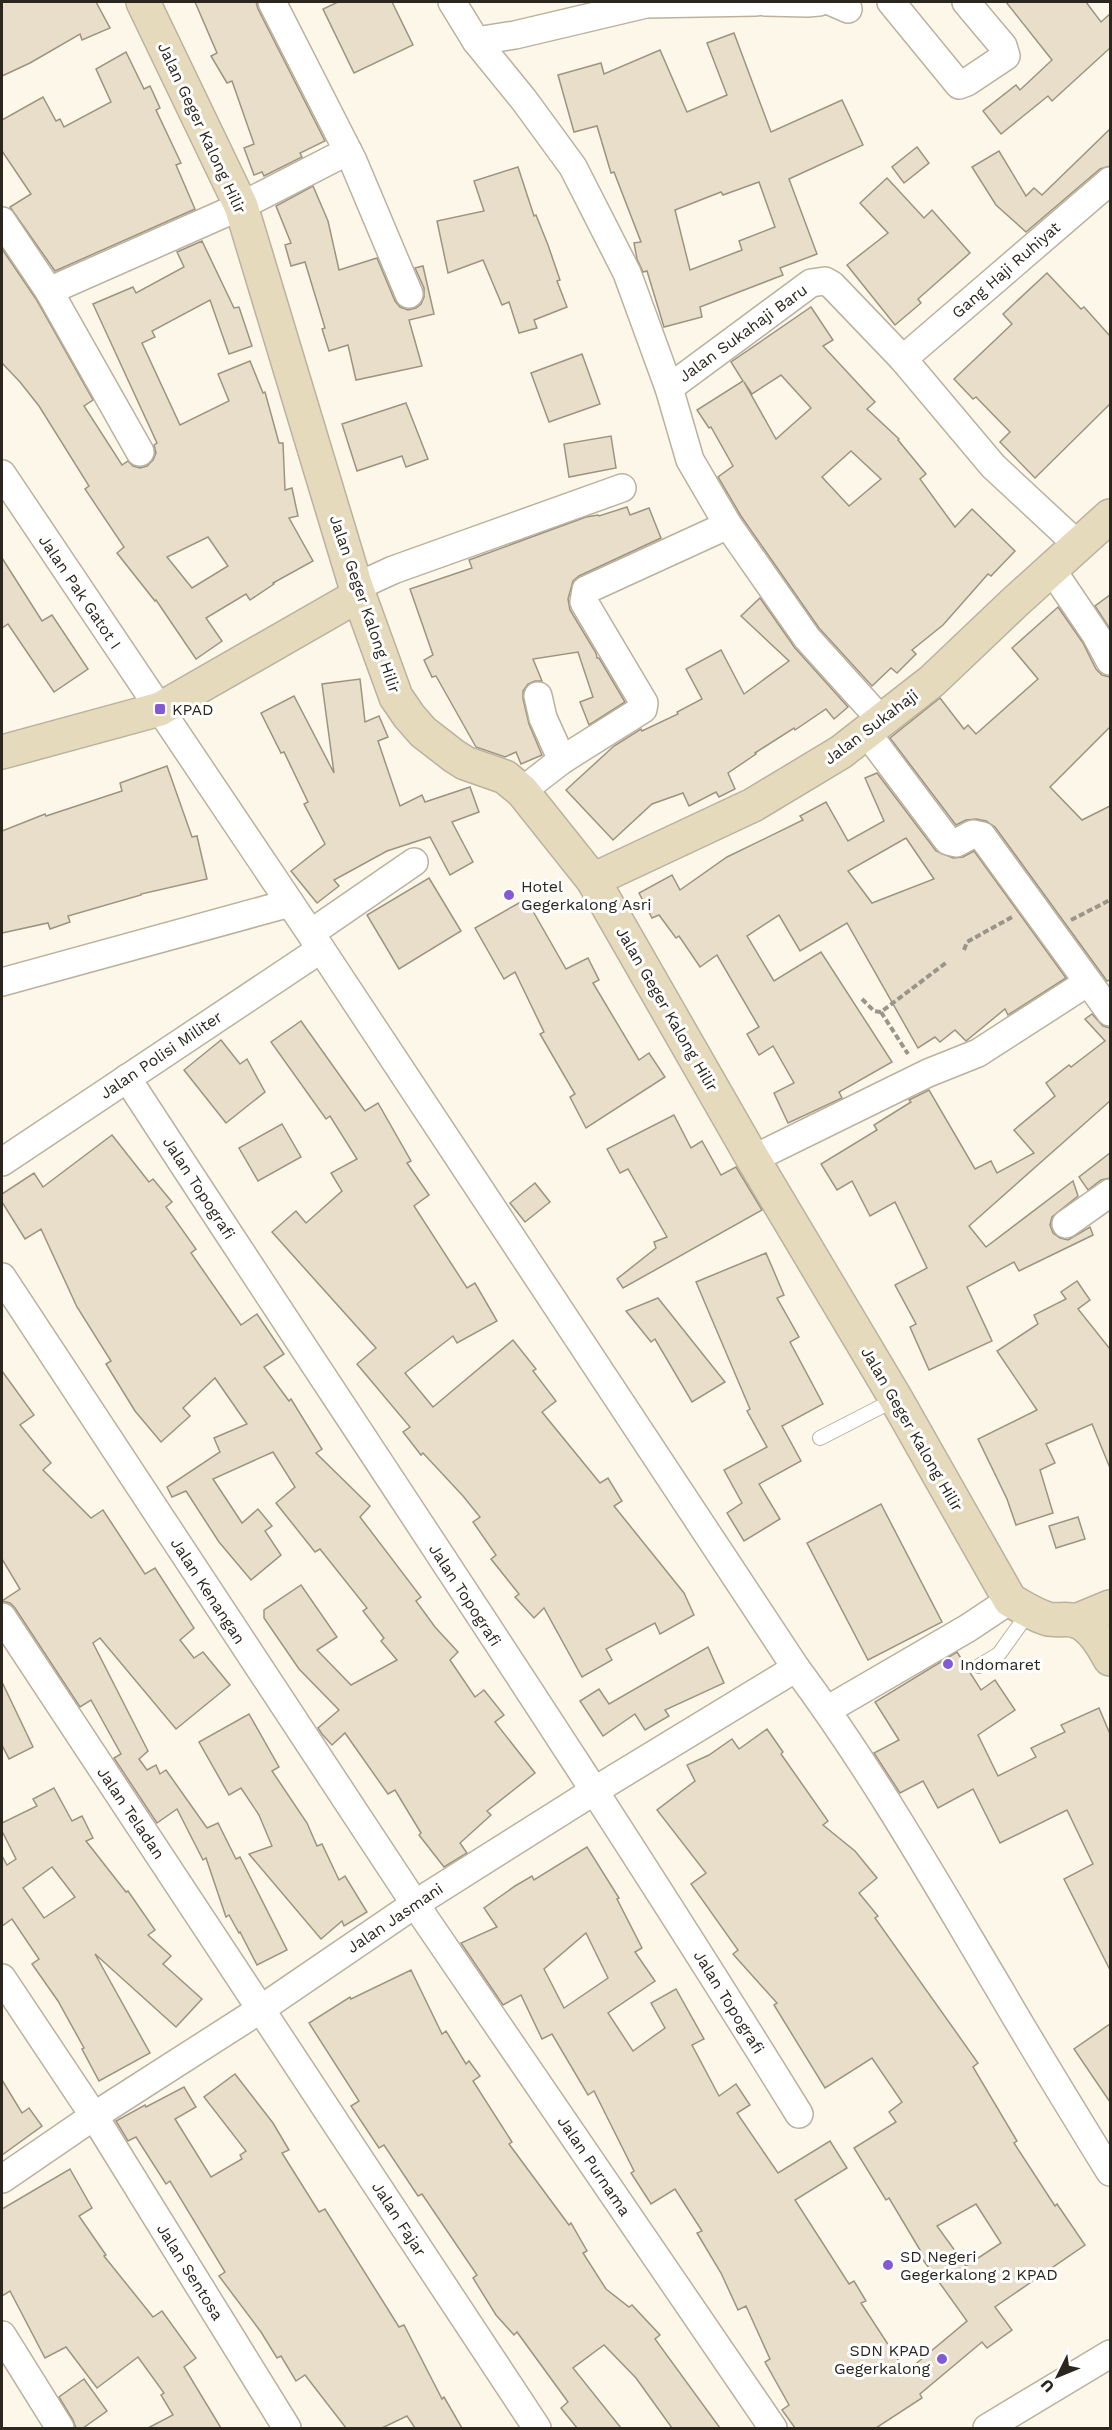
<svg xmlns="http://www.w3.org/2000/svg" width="1112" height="2430" viewBox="0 0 1112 2430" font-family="'Work Sans',sans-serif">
<rect width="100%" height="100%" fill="#fdf7ea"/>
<g fill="#e8dec9" stroke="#9d9480" stroke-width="1.5" fill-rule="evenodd">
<path d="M2,2H96L110,28L82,40L80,34L30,63L2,76Z"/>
<path d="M195,2H256L258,9L325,141L300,153L302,157L264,176L262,172L254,175L244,148L254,144L232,81L227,83L211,56L217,53Z"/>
<path d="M338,2H392L413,45L354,73L323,9Z"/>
<path d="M1006,2H1086L1101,22L1110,14V48L1052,101L1048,96L1001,134L983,111L1016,85L1020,90L1052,60Z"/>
<path d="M734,33L771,132L842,100L863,145L789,179L817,254L780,268L783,275L700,307L702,317L664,327L647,271L643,272L637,259L634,243L641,242L614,172L611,173L597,126L574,132L558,75L601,63L604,74L660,50L687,112L727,95L707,43ZM759,182L775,227L739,241L742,250L690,270L675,210L721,192L723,195Z"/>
<path d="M126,52L144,89L150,86L160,108L156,110L181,163L176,165L195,209L55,271L10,207L31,194L2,151V120L43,97L56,121L60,119L64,127L111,102L96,69Z"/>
<path d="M1110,129V166L1100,169L1026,232L996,205L972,167L999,151L1026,196L1034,188L1042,195Z"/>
<path d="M917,147L929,163L904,183L892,167Z"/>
<path d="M518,167L534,216L536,215L548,245L560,280L557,281L567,307L534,320L537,328L519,333L509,302L502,305L483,260L448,273L437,221L484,211L474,181Z"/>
<path d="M887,178L924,218L932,210L970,253L918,299L921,303L895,325L847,265L888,233L860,203Z"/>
<path d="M313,186L328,221L339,270L377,258L395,301L400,307L408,310L416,308L421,304L424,297V288L415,268L423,266L434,314L409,320L422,366L356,380L348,345L329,351L322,329L325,328L305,262L291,266L285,245L291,243L276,206Z"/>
<path d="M202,241L234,308L239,307L252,346L229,354L210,300L152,331L155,337L142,343L180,425L229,401L218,374L250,361L263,393L265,392L279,443H283L285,490L292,488L298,516L289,518L313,561L273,583L274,584L250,600L246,594L206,618L222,641L196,659L156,600L155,601L117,553L124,547L85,489L89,486L39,406L20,382L2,363V249L36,299L93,400L84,406L122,465L128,461L133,466L140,468L147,466L153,460L156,453L154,445L157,443L93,304L133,287L136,293L184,267L177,252ZM208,537L228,566L192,588L167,557Z"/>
<path d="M1047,273L1081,309L1084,307L1110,336V404L1035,478L1000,442L1010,432L976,397L973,399L954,379L1012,324L1003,314Z"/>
<path d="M811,307L833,340L823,346L875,402L867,409L899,439L898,440L926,474L920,479L955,527L972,509L1015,551L991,576L988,574L943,625L912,650L916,654L897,673L891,668L872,686L819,628L741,516L718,477L733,466L711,427L709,428L697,410L743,381L731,362ZM781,375L811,408L776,439L744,382L752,394ZM851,451L881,479L849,506L822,477Z"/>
<path d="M582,354L600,404L549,422L531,373Z"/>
<path d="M406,403L428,459L406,467L402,456L357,471L342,424Z"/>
<path d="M611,436L616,468L569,477L564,444Z"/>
<path d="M627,507L630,515L649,508L661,538L579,576L573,581L568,599L570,610L596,653L597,658H599L625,702L589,725L580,702L593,697L578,652L533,659L542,681H535L528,684L523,691V699L529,724L542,755L521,764L516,752L505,757L476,747L436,676L432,677L424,660L433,655L410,589L472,568L469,560L586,517L598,515L599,516Z"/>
<path d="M2,558L42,621L52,615L88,669L54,692L8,624L2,628Z"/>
<path d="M1110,595V629L1095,606Z"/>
<path d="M760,598L795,648L848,707L834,719L826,709L795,730L794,728L755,753L756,754L728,773L735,789L719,797L716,792L689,806L683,793L652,804L613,840L566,790L614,746L641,729L642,731L678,714L677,712L702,699L686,669L721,650L744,694L789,661L741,616Z"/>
<path d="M1058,607L1083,643L1096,669L1102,675L1110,677V727L1050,787L1082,820L1110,806V980L1107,981L995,827L986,821L976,819L966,820L956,825L890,738L940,698L964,729L968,725L976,734L1038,679L1012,648Z"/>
<path d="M360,679L365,722L379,716L388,737L378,741L400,806L422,795L425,802L470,787L479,812L452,822L473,862L450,875L430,837L387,851L334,880L339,886L317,903L291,871L325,844L304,804L308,802L284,752L281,753L261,713L294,696L334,773L322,684Z"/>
<path d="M167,766L192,837L197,836L207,879L141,894V895L68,916L70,922L50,929L48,923L2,933V831L45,814L46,816L122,791L120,783Z"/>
<path d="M877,773L936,851L953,858L963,857L974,851L1066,978L1008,1015L1005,1009L966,1041L955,1030L940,1042L935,1037L918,1048L847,923L800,951L779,915L747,936L774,981L821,952L892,1062L839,1092L842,1098L788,1123L774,1093L794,1083L773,1046L759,1055L747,1034L759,1027L717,955L700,967L679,936L676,938L659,915L652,918L639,893L672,875L680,890L727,857L803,820L800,816L826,802L848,841L884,821L865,778ZM906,838L934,879L872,903L848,871Z"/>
<path d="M429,878L461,931L399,969L367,915Z"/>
<path d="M526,899L566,969L588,958L599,980L593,983L639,1060L649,1053L665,1077L586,1128L570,1097L575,1094L540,1034L544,1032L515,972L504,979L475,928Z"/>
<path d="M1092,1014L1103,1026L1110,1028V1101L969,1226L986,1247L1073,1181L1078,1196L1052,1217L1050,1225L1053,1233L1060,1238L1068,1240L1090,1227L1093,1235L1019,1271L1014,1262L967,1287L992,1341L929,1370L910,1327L916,1324L895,1285L927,1268L895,1202L870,1216L852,1181L837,1190L821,1164L877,1130L874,1125L911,1102L909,1100L929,1090L975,1169L991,1161L997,1173L1034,1153L1014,1130L1055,1096L1046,1083L1069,1065L1071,1067L1105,1041L1085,1019Z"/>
<path d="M301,1021L365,1111L378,1103L411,1161L407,1163L429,1195L414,1206L467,1288L475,1283L497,1321L457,1343L453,1336L405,1373L433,1407L513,1340L536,1369L533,1371L556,1401L542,1412L600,1483L608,1478L622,1501L614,1506L684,1593L694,1615L660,1634L655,1623L606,1649L612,1660L582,1677L544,1608L534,1618L515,1597L519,1594L491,1559L496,1555L473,1522L480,1517L463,1496L423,1453L421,1455L403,1432L410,1427L357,1364L376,1348L272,1232L296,1211L306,1223L342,1191L331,1173L357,1159L330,1116L326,1119L271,1042Z"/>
<path d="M221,1040L240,1064L247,1059L265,1092L226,1123L184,1070Z"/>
<path d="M674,1115L691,1148L702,1141L721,1175L736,1167L762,1210L623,1288L617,1279L656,1248L654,1242L667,1237L628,1169L620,1173L607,1149Z"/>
<path d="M282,1124L301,1157L258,1181L239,1148Z"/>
<path d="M112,1135L149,1182L153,1179L172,1202L166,1207L196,1249L191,1253L241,1325L257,1314L284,1354L264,1367L289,1401L291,1399L322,1449L316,1453L370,1506L360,1517L421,1597L416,1601L435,1627L458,1652L450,1660L475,1697L484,1690L504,1715L495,1722L535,1773L487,1811L491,1815L460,1843L467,1853L444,1867L419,1835L421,1833L395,1790L388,1794L345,1733L332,1745L322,1734L318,1728L339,1710L299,1669L264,1618V1610L301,1585L337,1637L317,1650L351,1685L397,1660L381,1641L384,1638L363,1611L367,1608L320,1549L315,1552L276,1503L295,1487L273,1452L213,1479L242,1523L258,1509L272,1526L265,1531L281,1555L251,1580L219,1542L186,1491L172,1497L167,1487L220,1452L214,1438L247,1424L215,1378L183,1408L190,1416L161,1442L135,1411L106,1364L111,1361L77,1307L41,1229L25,1239L2,1202V1194L34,1173L43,1187Z"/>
<path d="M1110,1153V1178L1101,1180L1088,1190L1079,1177Z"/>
<path d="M535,1183L550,1202L525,1222L510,1203Z"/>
<path d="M766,1253L784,1295L777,1298L799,1337L790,1342L823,1404L782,1426L801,1461L759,1484L780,1519L744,1541L727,1513L742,1503L724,1470L767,1447L747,1411L750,1409L696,1282Z"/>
<path d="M1077,1281L1090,1300L1078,1309L1110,1349V1468L1092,1424L1046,1444L1055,1463L1040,1470L1053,1513L1016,1525L1007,1499L978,1439L1037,1410L997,1351L1038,1324L1034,1315L1066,1299L1061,1292Z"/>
<path d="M658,1298L725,1382L692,1402L655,1339L651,1342L626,1311Z"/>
<path d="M2,1371L34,1415L20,1425L51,1463L43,1470L91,1518L103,1510L145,1574L155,1568L194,1628L180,1640L194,1658L203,1652L230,1685L176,1729L100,1638L93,1643L148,1751L139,1759L147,1770L156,1765L160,1774L166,1770L207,1828L218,1823L236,1859L240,1857L287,1950L257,1965L240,1932L239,1933L229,1915L226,1917L206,1858L203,1860L177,1809L157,1823L114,1758L121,1754L91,1700L80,1707L15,1608L10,1603L2,1601L20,1589L2,1559Z"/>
<path d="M881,1504L942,1622L868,1660L807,1543Z"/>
<path d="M1078,1517L1085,1539L1056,1548L1049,1526Z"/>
<path d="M708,1647L724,1683L665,1710L669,1716L645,1730L635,1714L603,1736L580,1701L599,1689L609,1704Z"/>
<path d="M957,1652L981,1690L995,1680L1015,1710L978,1735L998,1776L1036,1757L1031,1748L1065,1732L1061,1725L1099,1708L1110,1734V1970L1064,1879L1093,1864L1067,1810L1000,1843L973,1789L938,1808L923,1781L900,1793L874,1753L899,1740L875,1702Z"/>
<path d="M2,1682L33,1747L9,1759L2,1745Z"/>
<path d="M249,1714L279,1767L272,1771L307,1823L317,1846L322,1844L339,1880L345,1876L367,1912L344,1926L342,1921L321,1939L249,1854L272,1846L259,1815L241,1788L229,1795L199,1742Z"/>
<path d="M767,1729L783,1752L781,1754L828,1821L823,1825L855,1851L877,1878L859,1893L878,1916L875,1918L978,2063L973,2067L1017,2141L1014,2143L1055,2206L1057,2204L1085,2245L995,2307L1012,2330L987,2348L982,2342L920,2394L922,2398L876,2428H795L782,2410L789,2405L765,2362L770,2359L746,2306L738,2310L721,2273L697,2233L702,2231L675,2189L651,2204L631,2173L634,2171L594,2091L588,2095L552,2034L542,2039L521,1995L503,2005L461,1943L497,1927L484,1908L515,1886L532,1876L534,1880L587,1847L619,1898L617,1899L642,1948L635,1952L655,1981L608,2013L633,2051L665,2028L651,2003L676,1989L704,2039L692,2045L719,2096L736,2084L750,2105L737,2113L778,2173L830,2141L847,2168L795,2200L849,2284L854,2281L866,2301L861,2303L906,2372L967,2321L921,2257L923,2255L889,2198L886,2200L854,2148L896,2122L889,2112L902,2102L872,2058L825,2088L774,2005L777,2003L733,1954L738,1950L691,1884L706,1873L657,1810L695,1781L687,1765L709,1755L732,1739L739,1749ZM586,1933L608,1978L564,2008L544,1969ZM976,2204L1001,2243L966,2266L937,2226Z"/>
<path d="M54,1788L72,1821L82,1816L93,1838L86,1841L126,1892L128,1891L155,1930L148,1935L171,1956L163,1964L202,1999L176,2027L95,1954L150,2053L99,2081L82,2049L84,2048L58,2001L32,1964L39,1959L12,1919L2,1926V1856L7,1865L16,1859L2,1831V1823L37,1806L33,1799ZM52,1867L75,1897L44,1918L23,1888Z"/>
<path d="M411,1970L442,2034L446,2031L466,2064L469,2061L480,2076L473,2081L512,2142L509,2144L569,2225L571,2223L587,2251L583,2253L606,2289L629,2307L632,2305L660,2335L655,2339L720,2428H672L636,2378L604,2345L573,2368L621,2428H577L561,2408L568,2402L517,2332L514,2335L496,2315L473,2278L477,2275L422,2194L418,2196L384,2145L379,2148L351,2106L359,2101L309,2023L350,1997L351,1999Z"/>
<path d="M1110,2024V2102L1074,2049Z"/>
<path d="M235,2074L273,2123L289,2150L282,2153L319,2212L325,2209L399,2327L404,2325L442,2399L444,2397L462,2428H415L407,2416L382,2428H346L305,2375L296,2381L281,2356L277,2358L261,2332L219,2276L225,2272L170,2181L166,2184L136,2137L128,2141L116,2121L145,2105L146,2107L184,2087L196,2107L175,2119L211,2177L242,2159L240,2155L246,2151L204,2097Z"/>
<path d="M2,2080L22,2113L29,2108L42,2126L2,2155Z"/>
<path d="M70,2169L92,2208L79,2216L106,2255L104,2256L153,2317L162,2311L196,2358L184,2367L221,2428H148L173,2415L161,2395L164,2393L138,2357L97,2388L66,2347L45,2358L10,2291L2,2296V2209Z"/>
<path d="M84,2379L107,2411L83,2428H76L73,2420L59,2397Z"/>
</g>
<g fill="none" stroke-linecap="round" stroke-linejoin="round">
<g stroke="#bbb29d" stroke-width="16">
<g id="lane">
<path d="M820,1438L896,1399"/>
<path d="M979,1666L999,1654L1029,1612"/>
</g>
</g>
<g stroke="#bbb29d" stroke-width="30">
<g id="street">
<path d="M272,2L353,161L409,294"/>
<path d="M452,2L476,41L524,100L573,167L627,273L669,388L690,460L728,525L807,638L882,721"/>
<path d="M765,2L807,3L819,2"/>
<path d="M832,2L848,9"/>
<path d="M891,2L959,85L967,82L1006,56L1003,46L966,2"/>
<path d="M476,41L515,35L646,4L756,2"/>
<path d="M2,221L49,291L140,452"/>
<path d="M49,291L241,206L348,151"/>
<path d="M903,359L1110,181"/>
<path d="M669,388L811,283L825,281L832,285L903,359L993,466L1079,546"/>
<path d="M2,474L321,949L796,1668C872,1770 935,1881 1000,1990C1036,2052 1073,2112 1110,2172"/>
<path d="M1052,570L1096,635L1110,661"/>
<path d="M356,587L393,570L622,488"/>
<path d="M538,696L543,718L562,760"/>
<path d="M867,733L948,841L956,843L973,834L982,836L1110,1012"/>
<path d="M522,791L562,760L643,709L644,703L584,602L586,590L728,525"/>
<path d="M311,933L414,862"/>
<path d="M2,982L290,903"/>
<path d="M127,1078C351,1423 583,1764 799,2114"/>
<path d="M753,1159L928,1073L978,1053L1085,984"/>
<path d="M2,1162L321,949"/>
<path d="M1066,1224L1110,1193"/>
<path d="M2,1277L415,1904L773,2428"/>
<path d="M2,1617L537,2428"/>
<path d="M827,1710L968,1628L1010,1600"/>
<path d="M2,1978L94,2116L287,2428"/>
<path d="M2,2179L94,2116L261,2009L415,1904L594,1791L796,1668"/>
<path d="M2,2335L60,2428"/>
<path d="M987,2428L1110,2354"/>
</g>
</g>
<g stroke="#bbb29d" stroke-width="36">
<g id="secondary">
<path d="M143,2L241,206L356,587L396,697L409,716L423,732L454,756L465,763L505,777L522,791L593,880L753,1159L896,1399L1010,1600C1022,1607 1034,1615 1048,1619C1057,1621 1068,1618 1076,1621C1092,1626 1103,1646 1110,1659"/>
<path d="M2,752L160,709L359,595"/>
<path d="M593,880L753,805L841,752L932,681L1014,603L1110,516"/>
<path d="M1076,1621L1110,1607"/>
</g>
</g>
<g stroke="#9a958a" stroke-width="4" stroke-dasharray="6 3" stroke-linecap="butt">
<path d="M1071,920L1110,900"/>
<path d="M964,950L967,942L1012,917"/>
<path d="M862,999L874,1011L881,1012L947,962"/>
<path d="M881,1012L908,1054"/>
</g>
<use href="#lane" stroke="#fff" stroke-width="14"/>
<use href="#street" stroke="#fff" stroke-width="27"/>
<use href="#secondary" stroke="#e6dabd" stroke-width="33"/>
</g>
<g fill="#835ad4" stroke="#fff" stroke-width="2">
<rect x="154" y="703" width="12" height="12" rx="3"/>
<circle cx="509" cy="895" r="6"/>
<circle cx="948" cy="1664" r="6"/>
<circle cx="888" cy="2265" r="6"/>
<circle cx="942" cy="2359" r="6"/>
</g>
<g text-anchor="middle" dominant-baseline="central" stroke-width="6" stroke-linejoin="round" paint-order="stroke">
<g font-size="16" fill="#2b271f" stroke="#fff">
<text transform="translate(202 128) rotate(65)">Jalan Geger Kalong Hilir</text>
<text transform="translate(1006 270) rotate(-41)">Gang Haji Ruhiyat</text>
<text transform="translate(743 333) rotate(-36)">Jalan Sukahaji Baru</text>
<text transform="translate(80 592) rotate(56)">Jalan Pak Gatot I</text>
<text transform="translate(365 604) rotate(71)">Jalan Geger Kalong Hilir</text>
<text transform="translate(871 727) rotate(-37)">Jalan Sukahaji</text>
<text transform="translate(667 1009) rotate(60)">Jalan Geger Kalong Hilir</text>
<text transform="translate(161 1055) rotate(-34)">Jalan Polisi Militer</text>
<text transform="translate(199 1188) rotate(57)">Jalan Topografi</text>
<text transform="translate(912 1429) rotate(60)">Jalan Geger Kalong Hilir</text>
<text transform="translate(208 1591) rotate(57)">Jalan Kenangan</text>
<text transform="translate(465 1595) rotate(57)">Jalan Topografi</text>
<text transform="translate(131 1813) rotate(56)">Jalan Teladan</text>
<text transform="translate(395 1918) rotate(-34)">Jalan Jasmani</text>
<text transform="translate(729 2002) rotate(58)">Jalan Topografi</text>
<text transform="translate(594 2166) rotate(56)">Jalan Purnama</text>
<text transform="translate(399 2219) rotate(57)">Jalan Fajar</text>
<text transform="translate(190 2272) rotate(58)">Jalan Sentosa</text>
</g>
<g font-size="16" fill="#2b271f" stroke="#fff" text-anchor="start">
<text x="172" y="709">KPAD</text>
<text x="521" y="886">Hotel<tspan x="521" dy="18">Gegerkalong Asri</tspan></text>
<text x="960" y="1664">Indomaret</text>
<text x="900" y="2256">SD Negeri<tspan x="900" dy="18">Gegerkalong 2 KPAD</tspan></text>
<text x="930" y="2350" text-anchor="end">SDN KPAD<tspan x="930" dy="18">Gegerkalong</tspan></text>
</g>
</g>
<rect width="1112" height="2430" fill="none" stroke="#2b271f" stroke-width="6"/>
<g transform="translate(1058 2376) rotate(227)" stroke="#ffffff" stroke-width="4.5" paint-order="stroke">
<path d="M0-4.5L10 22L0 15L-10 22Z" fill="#2b271f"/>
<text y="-9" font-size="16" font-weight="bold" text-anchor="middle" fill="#2b271f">U</text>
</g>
</svg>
